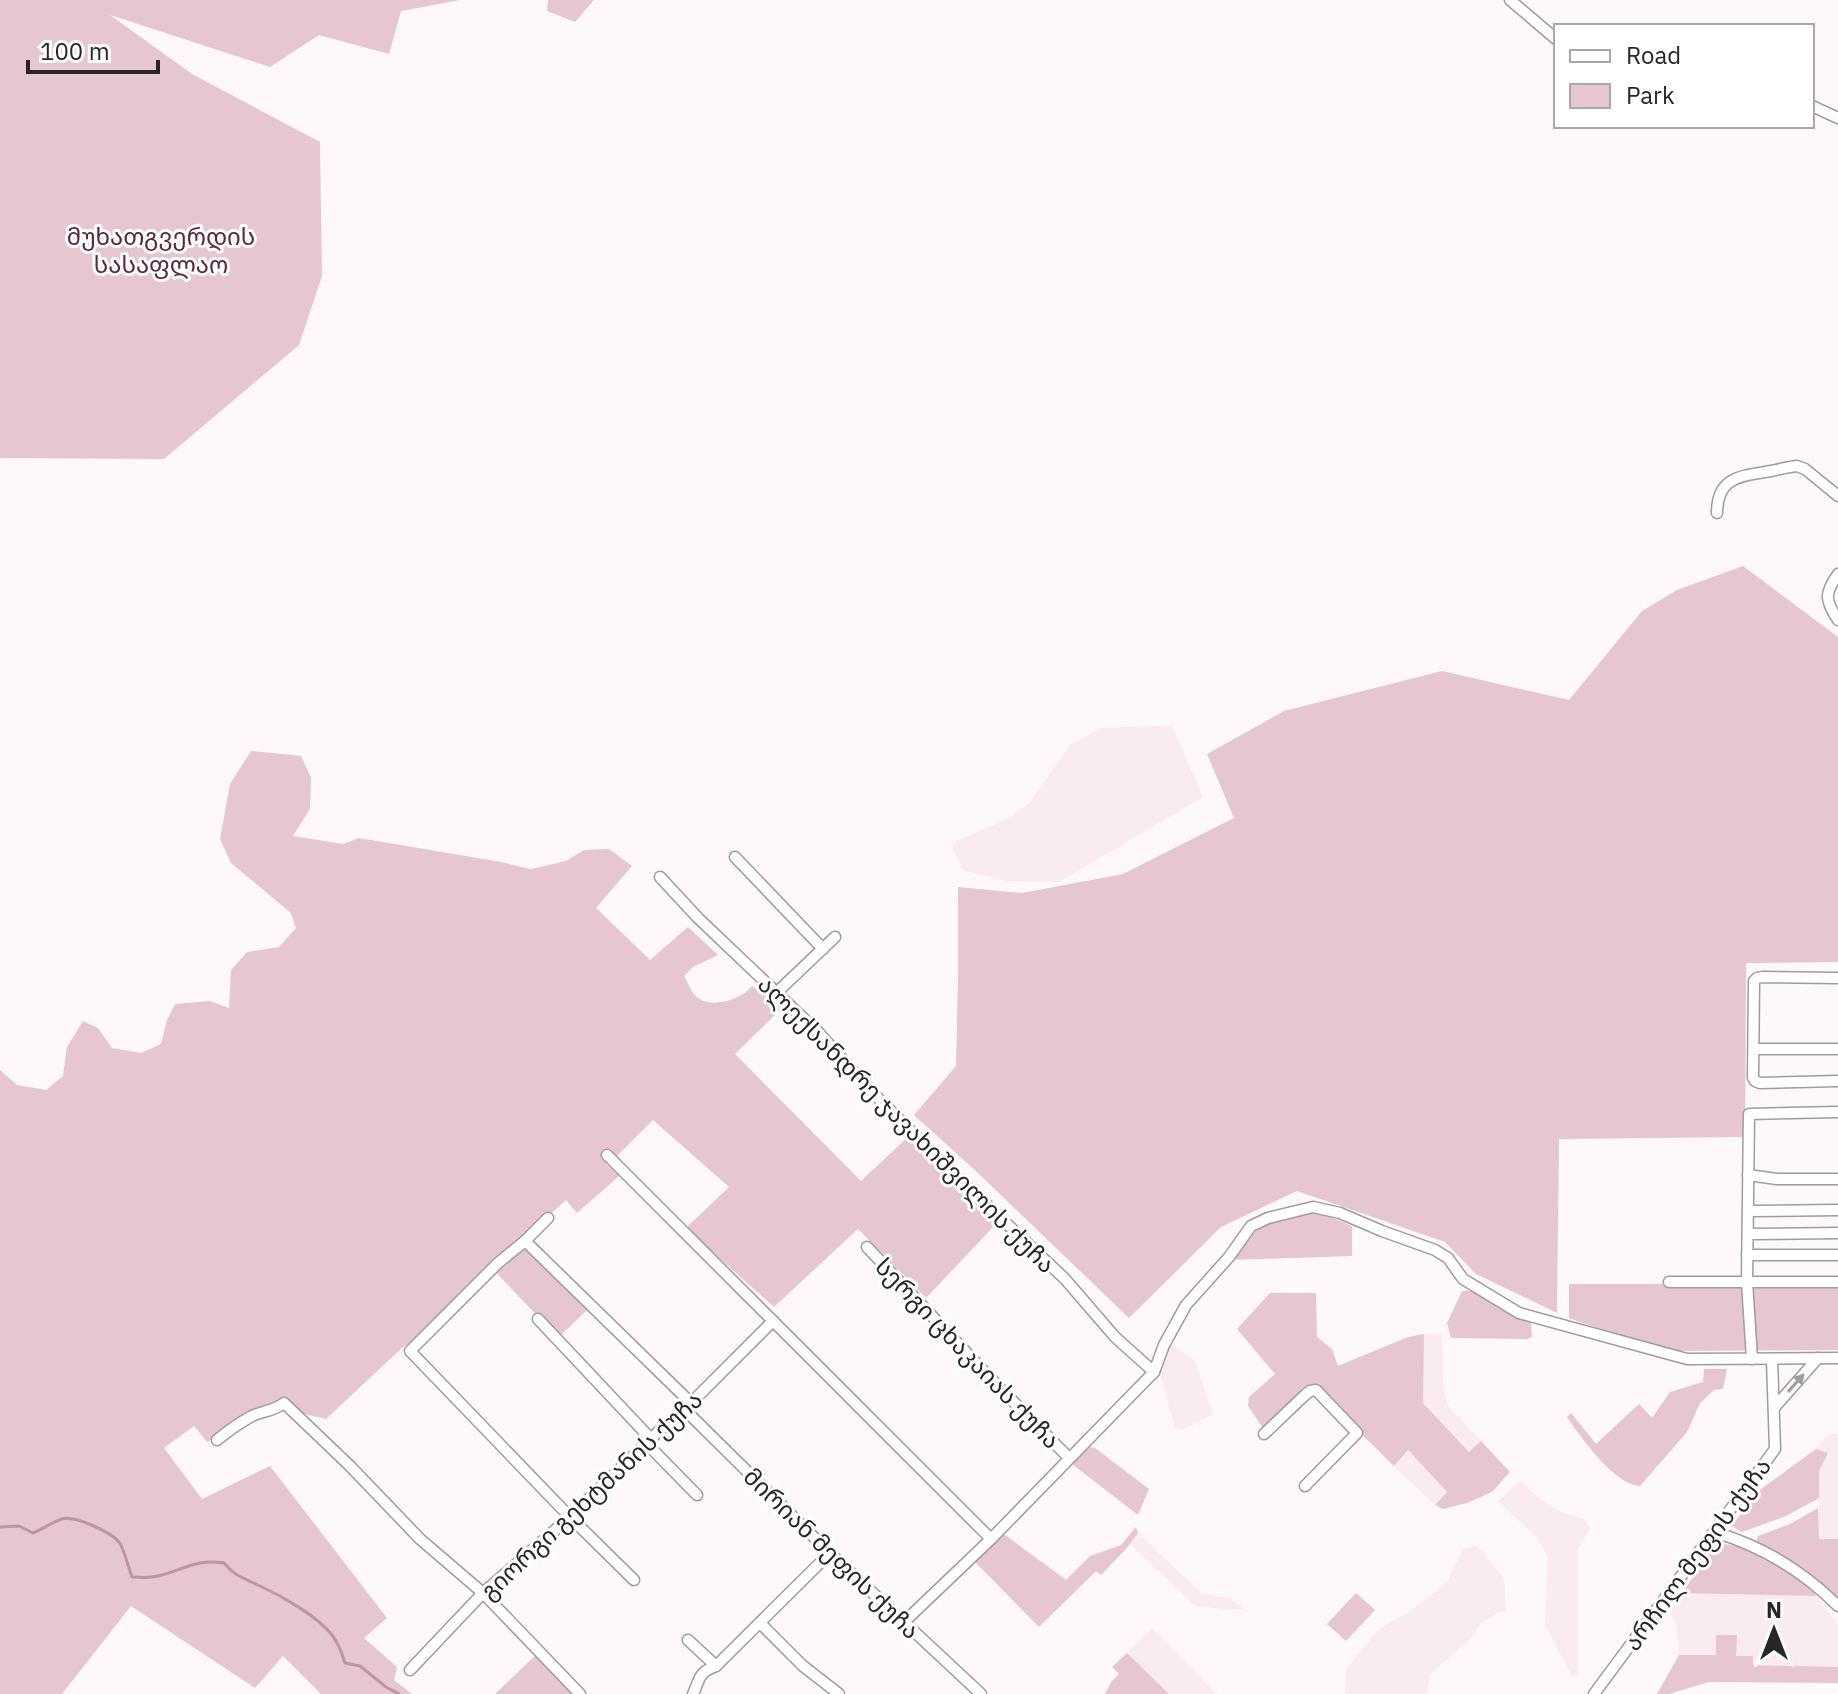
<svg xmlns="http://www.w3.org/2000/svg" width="1838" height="1694" viewBox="0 0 1838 1694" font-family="'IBM Plex Sans','Noto Sans Georgian',sans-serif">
<rect width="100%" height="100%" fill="#fef8f9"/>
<g fill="#faebef">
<path d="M1172,725L1203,797L1059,882L1005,881L963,870L952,848L957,841L1009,818L1029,803L1070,745L1101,728Z"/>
<path d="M1442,1333L1443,1385L1448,1406L1481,1441L1470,1452L1423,1403L1424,1334Z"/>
<path d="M1170,1343L1195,1361L1213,1414L1185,1429L1175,1428L1160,1373Z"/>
<path d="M1828,1434H1838V1539H1818L1819,1471L1828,1453L1816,1449Z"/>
<path d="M1407,1450L1447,1492L1435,1505L1394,1466Z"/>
<path d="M1520,1481L1543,1501L1561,1512L1584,1519L1590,1528L1578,1549V1676L1571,1675L1545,1625L1547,1556L1539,1540L1498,1501Z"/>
<path d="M1138,1533L1202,1594L1230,1598L1244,1609L1225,1610L1194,1605L1130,1544Z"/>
<path d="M1476,1545L1504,1578L1506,1611L1497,1613L1481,1623L1471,1639L1430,1674L1427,1694H1345L1346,1669L1379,1629L1409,1612L1446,1584L1463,1549Z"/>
<path d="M1682,1593L1816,1596L1838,1625V1667L1753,1665L1752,1656L1679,1655L1676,1622L1670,1613Z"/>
<path d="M1152,1628L1217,1694H1169L1127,1653Z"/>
</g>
<g fill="#e6c6cf">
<path d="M0,0H460L401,11L389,54L319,35L270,67L110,15L192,74L320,142L322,276L299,345L164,459L0,458Z"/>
<path d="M548,0H594L575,22L547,11Z"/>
<path d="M1743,566L1838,637V962L1746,963L1745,1137L1559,1139L1557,1313L1476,1274L1445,1242L1297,1191L1221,1227L1129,1318L979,1174L914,1115L956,1066L958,978V887L1022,893L1123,874L1234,818L1207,754L1284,711L1442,671L1569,700L1642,611L1677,590Z"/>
<path d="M251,751L301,756L311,778L310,809L293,836L343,844L359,838L501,862L531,869L566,861L584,850L609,849L632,866L596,908L650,960L688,927L718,955L693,967L684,976C688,983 692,994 698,998C713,1009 742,999 752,986L783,1007L735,1054L861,1181L910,1135L996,1224L926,1298L858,1229L774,1307L686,1228L729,1187L653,1120L615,1158L606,1164L619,1176L577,1213L566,1200L525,1237L588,1309L558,1338L492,1268L412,1342L403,1347L326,1419L270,1406L249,1415L207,1442L194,1426L164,1448L202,1499L270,1466L387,1618L364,1638L397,1667L394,1680L412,1694H321L283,1656L255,1688L131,1606L62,1694H0V1070L17,1085L46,1090L63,1076L67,1047L83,1021L98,1028L112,1048L141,1053L161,1044L167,1020L175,1004L210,1001L229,1008L231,970L247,952L279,947L296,928L291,913L231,863L220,839L230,784Z"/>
<path d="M1319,1212L1352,1226V1256L1230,1260L1248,1236L1274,1220Z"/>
<path d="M1569,1284H1838V1350L1680,1351L1617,1335L1569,1318Z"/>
<path d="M1462,1291H1474L1524,1318L1531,1323L1532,1337L1527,1339L1451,1338L1447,1323Z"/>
<path d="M1270,1293H1316L1317,1337L1332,1349L1338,1366L1408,1337L1424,1334L1423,1403L1469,1452L1481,1441L1510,1472L1492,1492L1467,1503L1443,1509L1435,1505L1447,1492L1408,1450L1394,1466L1311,1384L1263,1428L1248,1406L1249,1397L1275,1374L1237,1329Z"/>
<path d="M1704,1369H1727L1723,1389L1714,1390L1700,1403L1687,1432L1640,1486C1614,1485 1581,1437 1567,1417L1571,1413L1596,1444L1639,1404L1652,1418L1670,1392L1703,1382Z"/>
<path d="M1090,1447L1095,1448L1149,1489L1138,1515L1072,1464Z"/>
<path d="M1816,1449L1828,1453L1819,1471V1498L1786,1516L1742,1532L1731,1526L1761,1489Z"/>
<path d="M1818,1508L1819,1539H1838V1597L1794,1562L1756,1544L1758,1536L1790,1524Z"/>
<path d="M1136,1527L1138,1533L1126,1549L1101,1575L1096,1571L1039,1627L973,1560L1001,1532L1066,1580L1090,1556L1121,1545Z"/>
<path d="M1717,1543L1748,1548L1811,1587L1816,1596L1682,1593Z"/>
<path d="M1356,1593L1375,1610L1346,1641L1327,1624Z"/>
<path d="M1716,1635H1737L1736,1656H1753V1665L1838,1667V1683L1709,1682L1669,1694H1657L1679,1655H1716Z"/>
<path d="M1127,1653L1169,1694H1105L1111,1682L1119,1674L1112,1667Z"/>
<path d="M537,1654L577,1694H495Z"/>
</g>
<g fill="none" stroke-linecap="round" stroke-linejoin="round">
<path stroke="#be96a2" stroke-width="3" d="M0,1527L19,1526L33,1533C43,1529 52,1522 62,1519C74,1515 111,1532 119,1542C123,1546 129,1569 132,1577C139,1577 146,1578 152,1577C180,1573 192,1558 224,1563C234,1576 246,1579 260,1586C282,1596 317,1616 332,1635C338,1643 342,1653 345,1663L360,1666L386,1687L399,1694"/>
<g stroke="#a09b9c" stroke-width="13">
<g id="minor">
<path d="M1510,0L1556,39"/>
<path d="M1812,106L1838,118"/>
<path d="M1717,513C1717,476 1742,476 1771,471C1780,469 1788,467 1797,466L1805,469L1838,496"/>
<path d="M1838,574C1824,594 1825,600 1838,620"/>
<path d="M735,857L823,949"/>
<path d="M660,877L698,918L819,1033L875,1095L949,1169L1065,1279L1115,1337L1154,1372"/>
<path d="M1838,978L1762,977L1757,978L1754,981L1753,1078L1755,1081L1760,1083L1838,1081"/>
<path d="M775,994L835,937"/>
<path d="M1754,1049H1838"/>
<path d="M607,1155L991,1539"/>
<path d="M1748,1175L1777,1179H1838"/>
<path d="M1748,1211L1838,1210"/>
<path d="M548,1218L525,1241L498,1263L410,1351L570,1517L634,1580"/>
<path d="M1748,1234L1838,1233"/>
<path d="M525,1241L691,1403"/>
<path d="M867,1247L997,1385L1069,1458"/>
<path d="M1747,1255H1838"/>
<path d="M1669,1282H1838"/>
<path d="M538,1319L651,1439"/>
<path d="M1752,1359L1747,1282L1749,1114L1838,1112"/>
<path d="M1774,1408L1818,1358"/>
<path d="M684,1409L830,1553L981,1694"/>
<path d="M1264,1434L1305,1395L1310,1391L1316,1390L1357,1433L1305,1486"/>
<path d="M217,1440C228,1431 239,1423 252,1416C263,1411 274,1411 284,1403L350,1466L420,1539L483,1593L580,1694"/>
<path d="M647,1444L697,1495"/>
<path d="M1714,1532C1762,1546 1803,1571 1838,1606"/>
<path d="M904,1622L991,1539L1154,1372L1164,1345L1186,1305L1229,1257L1251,1226L1268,1218L1313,1207L1340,1213L1382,1231L1435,1250L1448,1258L1463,1279L1519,1313L1687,1359L1838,1358"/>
<path d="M761,1624L803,1666L839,1694"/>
<path d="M688,1640L716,1666"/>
<path d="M410,1670L483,1593L570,1517L659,1431L691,1403L773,1321"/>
<path d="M693,1694C700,1678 699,1672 716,1666L830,1553"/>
<path d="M1594,1694L1775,1449L1772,1359"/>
</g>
</g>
<use href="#minor" stroke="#fff" stroke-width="10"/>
</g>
<defs><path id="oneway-solid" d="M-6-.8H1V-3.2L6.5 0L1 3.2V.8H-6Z" transform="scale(2)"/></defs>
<use fill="#9e9d9d" href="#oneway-solid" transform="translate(1796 1383) rotate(-48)"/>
<g text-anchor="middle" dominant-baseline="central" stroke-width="6" stroke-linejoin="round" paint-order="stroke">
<g font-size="24" fill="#5c273a" stroke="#fff">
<text x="161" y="236">მუხათგვერდის<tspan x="161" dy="28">სასაფლაო</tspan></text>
</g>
<g font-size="24" fill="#272525" stroke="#fff">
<text transform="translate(907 1124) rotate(45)">ალექსანდრე ჯავახიშვილის ქუჩა</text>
<text transform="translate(968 1353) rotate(46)">სერგი ცხაკაიას ქუჩა</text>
<text transform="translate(591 1495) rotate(-43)">გიორგი გეხტმანის ქუჩა</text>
<text transform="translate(832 1553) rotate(44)">მირიან მეფის ქუჩა</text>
<text transform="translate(1697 1554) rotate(-54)">არჩილ მეფის ქუჩა</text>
</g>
</g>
<rect x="1554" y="24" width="260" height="104" fill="#ffffff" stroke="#a9a8a8" stroke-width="2"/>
<rect x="1570" y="50" width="40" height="12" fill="#ffffff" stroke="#a9a8a8" stroke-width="2"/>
<text x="1626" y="64" font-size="24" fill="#272525">Road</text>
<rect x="1570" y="84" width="40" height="24" fill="#e6c6cf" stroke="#a9a8a8" stroke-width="2"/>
<text x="1626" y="104" font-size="24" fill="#272525">Park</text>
<g transform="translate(1774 1630)" stroke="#ffffff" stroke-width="6" paint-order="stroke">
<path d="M0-6L14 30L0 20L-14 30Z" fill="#272525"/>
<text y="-12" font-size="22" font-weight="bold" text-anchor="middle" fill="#272525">N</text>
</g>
<path d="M28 60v12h130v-12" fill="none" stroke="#272525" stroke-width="4"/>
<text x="40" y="60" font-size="24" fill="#272525" stroke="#ffffff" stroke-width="6" paint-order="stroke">100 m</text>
</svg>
